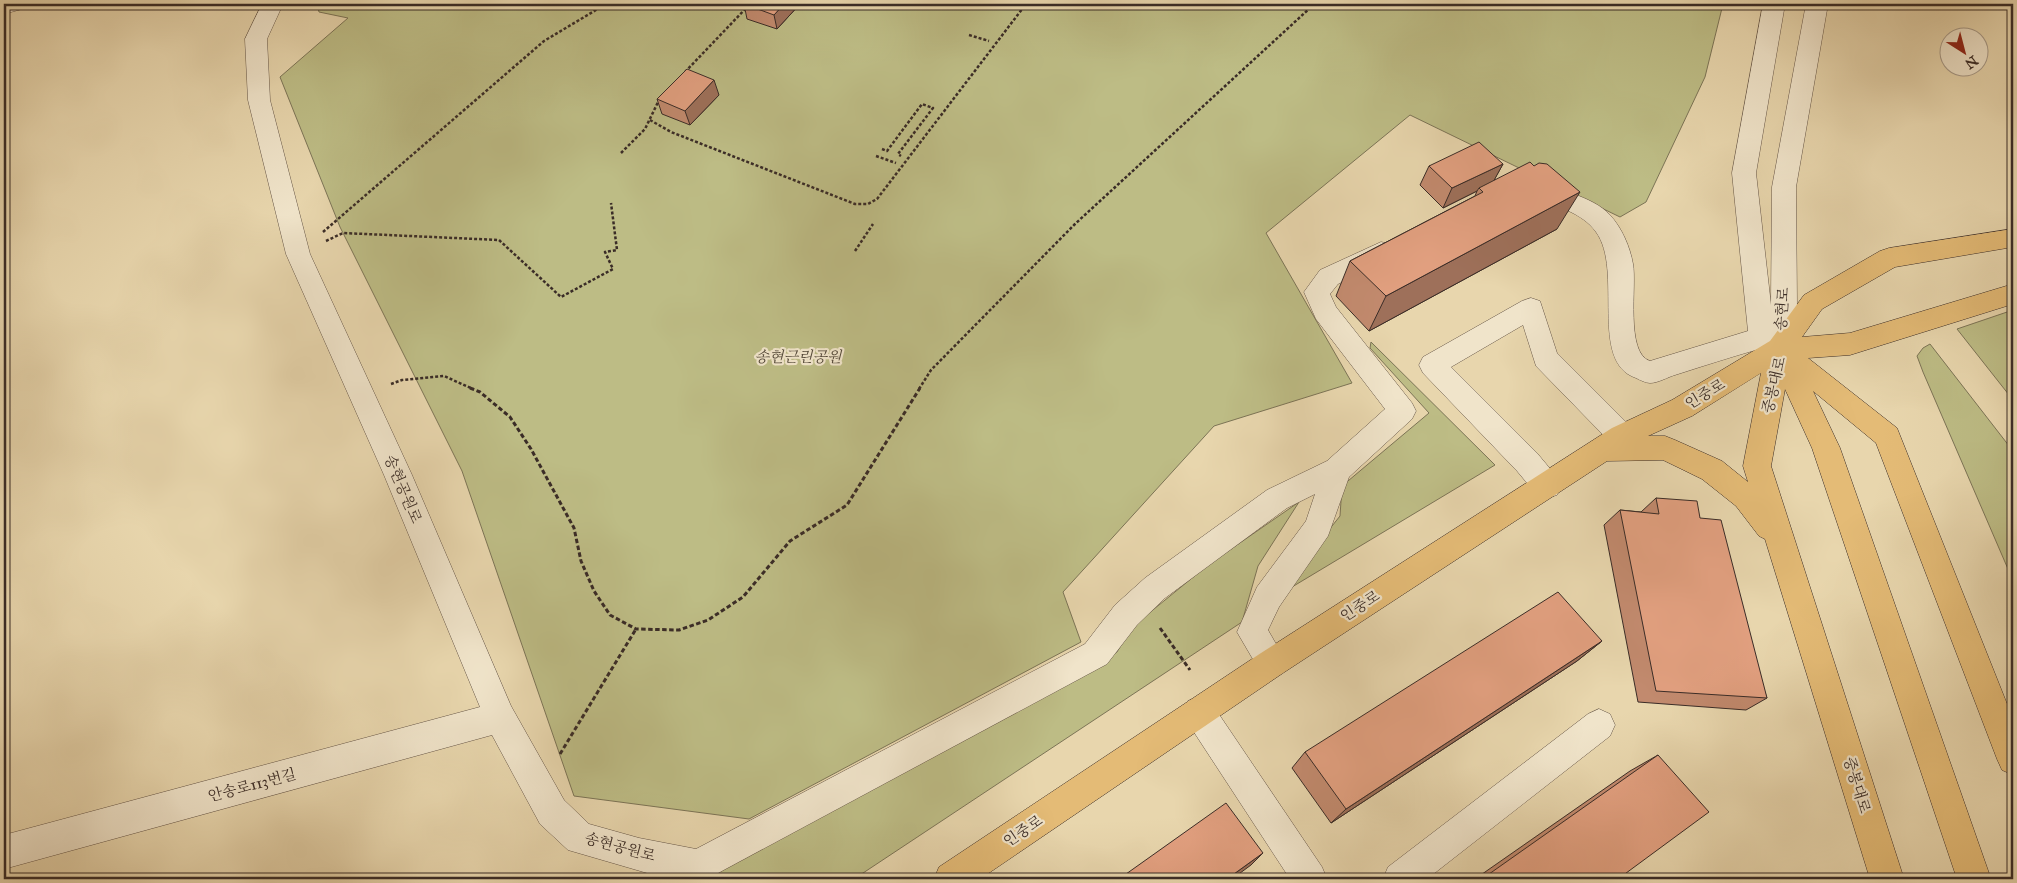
<svg xmlns="http://www.w3.org/2000/svg" width="2017" height="883" viewBox="0 0 2017 883" font-family="'IM FELL Great Primer','Noto Serif KR',serif">
<rect width="100%" height="100%" fill="#e8d6ad"/>
<filter id="stains"><feTurbulence type="fractalNoise" baseFrequency=".004" numOctaves="4"/><feColorMatrix values="0 0 0 0 .2 0 0 0 0 .09 0 0 0 0 .02 0 0 0 .5 -.17"/></filter>
<radialGradient id="worn" r=".72"><stop offset=".6" stop-color="#630" stop-opacity="0"/><stop offset="1" stop-color="#630" stop-opacity=".3"/></radialGradient>
<g fill="#bdbc85" stroke="#7c7456">
<path d="M317,4H1723L1705,77L1646,202L1620,217L1410,115L1266,233L1352,383L1214,426L1063,592L1081,642L749,819L574,796L462,471L340,227L280,77L348,18L319,12Z"/>
<path d="M2013,310V400L1957,329Z"/>
<path d="M1371,342L1495,465L1282,593L1285,585L1340,516L1342,486L1429,413L1370,348Z"/>
<path d="M1930,344L2013,451V576H2011L1923,372L1917,356L1923,348Z"/>
<path d="M1299,502L1258,566L1242,622L854,879H698L921,760L1117,652L1132,627L1208,565Z"/>
</g>
<g fill="none" stroke-linecap="round" stroke-linejoin="round">
<g stroke="#665648" stroke-width="1">
<g id="minor">
<path d="M4,4H26L22,9L4,14Z"/>
<path d="M262,4H283L267,39L270,100L310,254L412,475L511,706L564,800L589,824L639,838L696,849L1085,644L1115,605L1145,578L1267,490L1327,461L1385,409L1316,319L1304,292L1320,270L1381,242L1390,244L1393,251L1390,258L1338,284L1330,294L1336,307L1412,403L1416,411L1412,419L1349,477L1328,536L1279,607L1268,630L1287,663L1283,673L1272,678L1261,673L1237,632L1257,587L1306,521L1315,494L1287,508L1165,598L1137,625L1107,664L707,879H652L654,875L568,850L540,824L492,735L4,869V835L480,707L384,475L286,254L248,100L245,39Z"/>
<path d="M1763,4H1785L1756,173L1771,305L1772,187L1806,4H1828L1796,187L1797,309L1792,349L1788,357C1774,361 1770,357 1759,349C1731,357 1703,366 1675,375C1668,377 1658,383 1650,383C1646,383 1640,380 1636,378C1588,362 1624,270 1596,232C1582,212 1553,205 1531,197L1527,191L1531,185C1545,180 1561,189 1574,194C1587,199 1601,205 1610,215C1622,228 1630,247 1633,264C1637,285 1625,353 1650,361L1748,331L1732,173Z"/>
<path d="M1531,298L1540,301L1557,353L1632,428L1636,436L1632,444L1622,448L1612,444L1536,366L1523,325L1451,367L1537,453L1557,477L1561,486L1557,495L1547,498L1537,495L1517,471L1423,373L1419,365L1423,357L1522,301Z"/>
<path d="M1199,697L1210,701L1322,867L1327,879H1290L1188,723L1183,712L1188,701Z"/>
<path d="M1599,709L1610,714L1615,725L1610,736L1427,879H1383L1388,867L1588,714Z"/>
</g>
</g>
<g stroke="#3a2c27" stroke-width="1">
<path id="major" d="M2013,229V247L1895,267L1822,309L1802,337L1850,333L2013,284V304L1850,355L1808,358L1897,428L2013,719V775L2002,770L1997,759L1876,443L1813,391L1840,448L1991,879H1957L1812,448L1785,389L1771,466L1904,879H1870L1765,539L1759,536L1736,506L1702,479L1663,460L1607,461L1283,673L980,879H934L939,867L1261,653L1612,428L1672,400L1770,341L1804,295L1880,251L1889,248ZM1761,373L1743,466L1748,482L1722,461L1675,440L1665,436H1648L1692,416Z"/>
</g>
<g stroke="#3a2c27" stroke-width="2.5" stroke-dasharray="3 2" stroke-linecap="butt">
<path d="M969,35L989,41"/>
<path d="M685,72L750,4"/>
<path d="M650,120L671,132L855,204H868L877,199L1026,4"/>
<path d="M882,149L887,151L922,104L933,108L898,154L901,156"/>
<path d="M621,153L645,129L660,98"/>
<path d="M876,156L896,163"/>
<path d="M323,232L544,41L606,4"/>
<path d="M326,241L343,233L499,240L561,297L613,269L605,252L617,250L611,203"/>
<path d="M855,251L873,224"/>
<path d="M391,384L402,380L444,376L473,389"/>
<path d="M919,389L931,370L1075,224L1310,8L1319,4"/>
</g>
<g stroke="#3a2c27" stroke-width="3" stroke-dasharray="4.5 2.5" stroke-linecap="butt">
<path d="M470,388L480,392L510,417L531,449L574,528L581,561L594,591L610,615L636,629L679,630L708,620L743,597L790,541L847,505L920,388"/>
<path d="M1160,628L1190,670"/>
<path d="M560,754L636,629"/>
</g>
<use href="#minor" fill="#f0e4ca" fill-rule="evenodd"/>
<use href="#major" fill="#e4bb76" fill-rule="evenodd"/>
</g>
<g fill="#c28a6e" stroke="#3a2c27">
<path d="M744,4H800L777,29L747,19Z"/>
<path d="M719,95L690,125L662,114L657,99Z"/>
<path d="M1503,164L1494,180L1557,229L1369,331L1336,296L1350,261L1475,196L1477,191L1443,208L1420,185L1429,166Z"/>
<path d="M1656,498L1700,518L1767,698L1746,710L1638,702L1604,525L1620,510L1641,512Z"/>
<path d="M1602,641L1577,661L1331,823L1292,768L1305,752Z"/>
<path d="M1658,755L1618,879H1475L1630,771Z"/>
</g>
<g fill="#9e705a" stroke="#3a2c27">
<path d="M784,4H800L777,29L774,15Z"/>
<path d="M714,80L719,95L690,125L685,111Z"/>
<path d="M1503,164L1492,184L1479,188L1477,191L1443,208L1452,188Z"/>
<path d="M1580,192L1557,229L1369,331L1386,296Z"/>
<path d="M1602,641L1577,661L1331,823L1346,809Z"/>
<path d="M1263,853L1251,865L1232,879H1227Z"/>
</g>
<g fill="#e2a080" stroke="#3a2c27">
<path d="M744,4H784L774,15Z"/>
<path d="M687,69L714,80L685,111L657,99Z"/>
<path d="M1479,142L1503,164L1452,188L1429,166Z"/>
<path d="M1530,162L1534,166L1539,163L1547,164L1580,192L1386,296L1350,261L1483,192L1479,188Z"/>
<path d="M1656,498L1697,501L1700,518L1721,520L1767,698L1656,691L1620,510L1659,514Z"/>
<path d="M1558,592L1602,641L1346,809L1305,752Z"/>
<path d="M1658,755L1709,812L1618,879H1482Z"/>
<path d="M1226,803L1263,853L1227,879H1119Z"/>
</g>
<g text-anchor="middle" dominant-baseline="central" stroke-width="4.5" stroke-linejoin="round" paint-order="stroke">
<g font-size="15" fill="#3a2c27" stroke="#f0e4ca">
<text transform="translate(1782 309) rotate(-86)">송현로</text>
<text transform="translate(1774 385) rotate(-77)">중봉대로</text>
<text transform="translate(1705 394) rotate(-31)">인중로</text>
<text transform="translate(403 489) rotate(67)">송현공원로</text>
<text transform="translate(1360 606) rotate(-33)">인중로</text>
<text transform="translate(252 785) rotate(-15)">안송로113번길</text>
<text transform="translate(1857 785) rotate(73)">중봉대로</text>
<text transform="translate(1023 831) rotate(-34)">인중로</text>
<text transform="translate(620 847) rotate(15)">송현공원로</text>
</g>
<g font-size="15" font-style="italic" fill="#54493a" stroke="#f0e4ca">
<text x="798" y="357">송현근린공원</text>
</g>
</g>
<rect width="2017" height="883" fill="none" stroke="#e8d6ad" stroke-width="20"/>
<rect x="5" y="5" width="2007" height="873" fill="none" stroke="#3a2c27" stroke-width="2.5"/>
<rect x="10" y="10" width="1997" height="863" fill="none" stroke="#3a2c27"/>
<g transform="translate(1964 52) rotate(144)"><circle r="24" fill="#f0e4ca" stroke="#a79a89"/>
<path d="M0-4L9 19L0 12L-9 19Z" fill="#8f2418"/>
<text y="-8" font-size="14" font-weight="bold" text-anchor="middle" fill="#3a2c27">N</text>
</g>
<rect width="100%" height="100%" filter="url(#stains)"/>
<rect width="100%" height="100%" fill="url(#worn)"/>
</svg>
